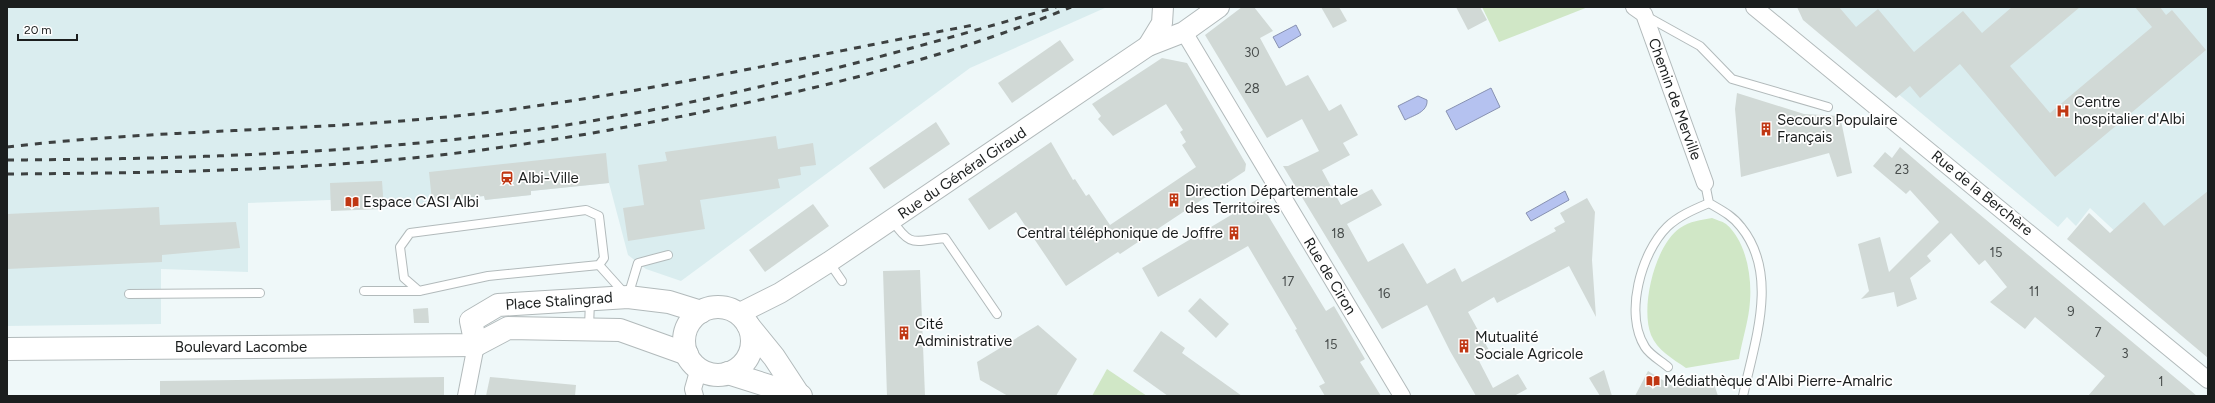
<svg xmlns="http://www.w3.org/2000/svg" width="2215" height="403" viewBox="0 0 2215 403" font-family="Figtree,sans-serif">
<rect width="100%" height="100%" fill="#eff8f9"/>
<g fill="#daedef">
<path d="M7,7H1107L970,68L681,281L646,269L628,255L609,183L531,191V195L485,200L484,196L384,209L330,200L248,203V272L161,269V324L7,326Z"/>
<path d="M1798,7H2208V237L2120,236L2090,208L2076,226L2067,217L2058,227L1801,13Z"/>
</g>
<g fill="#d0e7c6">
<path d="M1482,7H1588L1499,42Z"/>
<path d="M1712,218C1716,220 1722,221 1726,224C1746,241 1752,276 1750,301C1749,320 1742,340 1739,359L1686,368C1673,359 1657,350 1651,335C1640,307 1655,245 1680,228C1690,221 1701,220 1712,218Z"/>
<path d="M1107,369L1147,396H1092Z"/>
</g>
<g fill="#b5c2f0" stroke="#8791b1">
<path d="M1296,25L1301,35L1279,48L1273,37Z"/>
<path d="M1491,88L1500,107L1456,130L1446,111Z"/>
<path d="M1418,96L1427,100C1428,112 1414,115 1405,120L1398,106Z"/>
<path d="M1565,191L1569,200L1531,221L1526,213Z"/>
</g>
<g fill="#d1d9d6">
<path d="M1242,7H1254L1273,31L1260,38L1286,86L1308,75L1329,111L1341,104L1358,135L1343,143L1350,155L1322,170L1341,205L1372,189L1382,205L1347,224L1368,262L1403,243L1427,284L1455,268L1462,282L1556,231L1554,228L1565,222L1560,213L1587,198L1595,212L1592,260L1596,317L1569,266L1497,303L1494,297L1468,312L1490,352L1478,359L1493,388L1518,374L1527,389L1514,396H1476L1450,351L1427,305L1382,329L1283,166H1288L1319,151L1302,119L1267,138L1205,35Z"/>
<path d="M1321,7H1339L1347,21L1333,28Z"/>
<path d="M1456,7H1480L1487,20L1468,30Z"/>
<path d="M1797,7H1839L1856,27L1878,9L1914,52L1963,11L1982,33L2012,7H2080L2010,66L2050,113L2152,27L2135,7H2160L2166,15L2172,10L2206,50L2055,177L1960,64L1920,98L1910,86L1896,98L1803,20Z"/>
<path d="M1060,40L1074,60L1012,103L998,83Z"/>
<path d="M1162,58L1187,63L1246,164L1245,171L1120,254L1118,252L1066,286L1016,212L989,230L968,199L1051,142L1073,180L1075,179L1086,196L1089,194L1110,225L1196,167L1182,145L1186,142L1180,132L1183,130L1166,104L1113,136L1098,119L1101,116L1092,104Z"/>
<path d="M1737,93L1804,114L1840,116L1852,173L1837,177L1829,153L1741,177L1735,109Z"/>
<path d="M936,122L950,144L884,189L869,168Z"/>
<path d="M776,136L778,149L813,143L816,165L800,167L801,175L778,179L780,188L700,200L705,229L628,241L623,208L644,205L638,165L667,161L665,152Z"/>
<path d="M1900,147L1936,178L2197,396H2088L2105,376L2035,317L2025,329L1990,302L2007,287L1985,260L1979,265L1951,233L1927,256L1931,261L1910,278L1917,299L1897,307L1894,292L1861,299L1869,291L1858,244L1880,237L1889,272L1939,222L1910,190L1906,194L1873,166L1885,152L1892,158Z"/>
<path d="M606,153L609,183L531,191V195L485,200L484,196L432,201L429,172Z"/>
<path d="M382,181L384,209L331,211L330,183Z"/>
<path d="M2208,191V358L2067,239L2089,213L2110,233L2144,202L2164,226Z"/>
<path d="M1258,199L1326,311L1334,306L1365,359L1360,362L1381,396H1325L1319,386L1325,383L1295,330L1297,329L1248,246L1158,297L1142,268Z"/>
<path d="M813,204L829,226L765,272L749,250Z"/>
<path d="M159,207L160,225L236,222L240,248L162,255V262L7,269V214Z"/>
<path d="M920,270L925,396H887L883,271Z"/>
<path d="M1200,298L1229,324L1216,338L1188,311Z"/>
<path d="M428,308L429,323H414L413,309Z"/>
<path d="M1038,325L1077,359L1056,396H1008L980,380L977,362Z"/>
<path d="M1161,331L1185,348L1182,353L1242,396H1168L1133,371Z"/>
<path d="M1604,370L1612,396H1600L1589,378Z"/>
<path d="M1648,371L1674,387L1711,375L1718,396H1635Z"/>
<path d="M444,377V396H160V381Z"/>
<path d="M490,377L576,385L575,396H486Z"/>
</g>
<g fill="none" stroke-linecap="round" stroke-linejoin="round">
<g stroke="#b2babb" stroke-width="10">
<g id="service">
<path d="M1646,16L1700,46L1732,79L1828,107"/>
<path d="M1705,183L1709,203C1721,210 1733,216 1741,227C1780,275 1754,343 1743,396"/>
<path d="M586,210L599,216L604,258L599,265L488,276L419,291L404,278L400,247L410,233Z"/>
<path d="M892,220C911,248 913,241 945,238L997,314"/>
<path d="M829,262L842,281"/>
<path d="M599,265L626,295"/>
<path d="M364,291H419"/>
<path d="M129,294L260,293"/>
<path d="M628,296L638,263L668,255"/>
<path d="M589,328L590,300"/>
<path d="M1668,367C1661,361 1650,355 1645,347C1624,314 1641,253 1667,227C1678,216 1695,209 1709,203"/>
</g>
</g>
<g stroke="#b2babb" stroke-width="18">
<g id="minor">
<path d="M1634,7L1644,14L1705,183"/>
<path d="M1754,7L2208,380"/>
<path d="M1184,32L1402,396"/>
<path d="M466,396L476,345"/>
<path d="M695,396L693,389L699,368"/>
</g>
</g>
<g stroke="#b2babb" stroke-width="22">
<g id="tertiary">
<path d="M1148,46L1162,23L1163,7"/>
<path d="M738,314L780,293L829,262L1148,46L1184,32L1219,7"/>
</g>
</g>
<g stroke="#b2babb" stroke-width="24">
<g id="secondary">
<circle cx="718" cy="341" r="34"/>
<path d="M748,325L774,357L799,395"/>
<path d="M476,345L471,321L498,305L628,297L669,302L701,312"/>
<path d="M7,349L476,345L508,328L620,330L687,354"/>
<path d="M728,373L801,396"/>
</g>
</g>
<use href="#service" stroke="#fff" stroke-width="8"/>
<use href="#minor" stroke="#fff" stroke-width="16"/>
<use href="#tertiary" stroke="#fff" stroke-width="20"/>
<use href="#secondary" stroke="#fff" stroke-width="22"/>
<g stroke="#3d4141" stroke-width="3" stroke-dasharray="7 7" stroke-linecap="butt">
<path d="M7,147C168,128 330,132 491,112C653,92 813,55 974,25"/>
<path d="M7,160C196,159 385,153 573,124C735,98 899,53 1056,7"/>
<path d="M7,174C148,173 290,171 431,156C543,144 654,123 764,99C868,76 973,48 1071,7"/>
</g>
</g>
<defs>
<g id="hospital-bare" transform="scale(1.08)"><path d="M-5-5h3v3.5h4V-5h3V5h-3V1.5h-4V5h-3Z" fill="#c03713" stroke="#fff" stroke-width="2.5" paint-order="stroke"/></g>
<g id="building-bare" transform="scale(1.08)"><path d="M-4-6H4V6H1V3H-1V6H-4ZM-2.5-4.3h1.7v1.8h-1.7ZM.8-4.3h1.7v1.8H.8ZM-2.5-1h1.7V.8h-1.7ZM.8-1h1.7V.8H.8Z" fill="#c03713" stroke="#fff" stroke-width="2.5" paint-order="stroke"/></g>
<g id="station-bare" transform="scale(1.08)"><path d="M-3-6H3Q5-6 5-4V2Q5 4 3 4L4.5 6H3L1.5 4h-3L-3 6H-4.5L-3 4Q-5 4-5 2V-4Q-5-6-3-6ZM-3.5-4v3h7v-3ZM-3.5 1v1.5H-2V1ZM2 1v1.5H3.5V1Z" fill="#c03713" stroke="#fff" stroke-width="2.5" paint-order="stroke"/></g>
<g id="library-bare" transform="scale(1.08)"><path d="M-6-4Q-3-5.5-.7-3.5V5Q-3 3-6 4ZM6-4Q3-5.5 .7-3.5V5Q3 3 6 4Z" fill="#c03713" stroke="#fff" stroke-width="2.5" paint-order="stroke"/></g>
</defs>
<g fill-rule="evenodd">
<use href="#hospital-bare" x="2063" y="111"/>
<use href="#building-bare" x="1766" y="129"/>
<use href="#station-bare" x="507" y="178"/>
<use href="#building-bare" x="1174" y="200"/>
<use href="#library-bare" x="352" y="202"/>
<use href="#building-bare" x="1234" y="233"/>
<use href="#building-bare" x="904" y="333"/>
<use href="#building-bare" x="1464" y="346"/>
<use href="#library-bare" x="1653" y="381"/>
</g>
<g text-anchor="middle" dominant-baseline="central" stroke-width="3.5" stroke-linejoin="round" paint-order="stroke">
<g font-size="13" fill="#484d4c">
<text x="1252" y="52">30</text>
<text x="1252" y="88">28</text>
<text x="1902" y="169">23</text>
<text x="1338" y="233">18</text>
<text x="1996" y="252">15</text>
<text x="1288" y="281">17</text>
<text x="2034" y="291">11</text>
<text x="1384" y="293">16</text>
<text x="2071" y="311">9</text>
<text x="2098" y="332">7</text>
<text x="1331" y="344">15</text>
<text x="2125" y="353">3</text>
<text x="2161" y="381">1</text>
</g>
<g font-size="15" fill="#1b1e1e" stroke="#fff">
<text transform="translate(1675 99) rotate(70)">Chemin de Merville</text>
<text transform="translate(962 173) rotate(-34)">Rue du Général Giraud</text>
<text transform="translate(1982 193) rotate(39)">Rue de la Berchère</text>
<text transform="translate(1330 276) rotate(59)">Rue de Ciron</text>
<text transform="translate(559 301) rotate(-4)">Place Stalingrad</text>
<text x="241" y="347">Boulevard Lacombe</text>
</g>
<g font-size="15" fill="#1b1e1e" stroke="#fff" text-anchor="start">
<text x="2074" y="102">Centre<tspan x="2074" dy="17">hospitalier d'Albi</tspan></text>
<text x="1777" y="120">Secours Populaire<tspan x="1777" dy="17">Français</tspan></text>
<text x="518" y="178">Albi-Ville</text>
<text x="1185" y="191">Direction Départementale<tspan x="1185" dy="17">des Territoires</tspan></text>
<text x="363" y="202">Espace CASI Albi</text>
<text x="1223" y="233" text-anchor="end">Central téléphonique de Joffre</text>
<text x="915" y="324">Cité<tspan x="915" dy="17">Administrative</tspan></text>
<text x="1475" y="337">Mutualité<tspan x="1475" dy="17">Sociale Agricole</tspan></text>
<text x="1664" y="381">Médiathèque d'Albi Pierre-Amalric</text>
</g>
</g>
<rect width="2215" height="403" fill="none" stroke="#1b1e1e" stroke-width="16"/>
<path d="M18 34v6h59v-6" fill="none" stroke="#1b1e1e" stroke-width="2"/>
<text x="24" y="34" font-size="12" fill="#1b1e1e" stroke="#ffffff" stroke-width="3" paint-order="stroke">20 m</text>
</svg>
